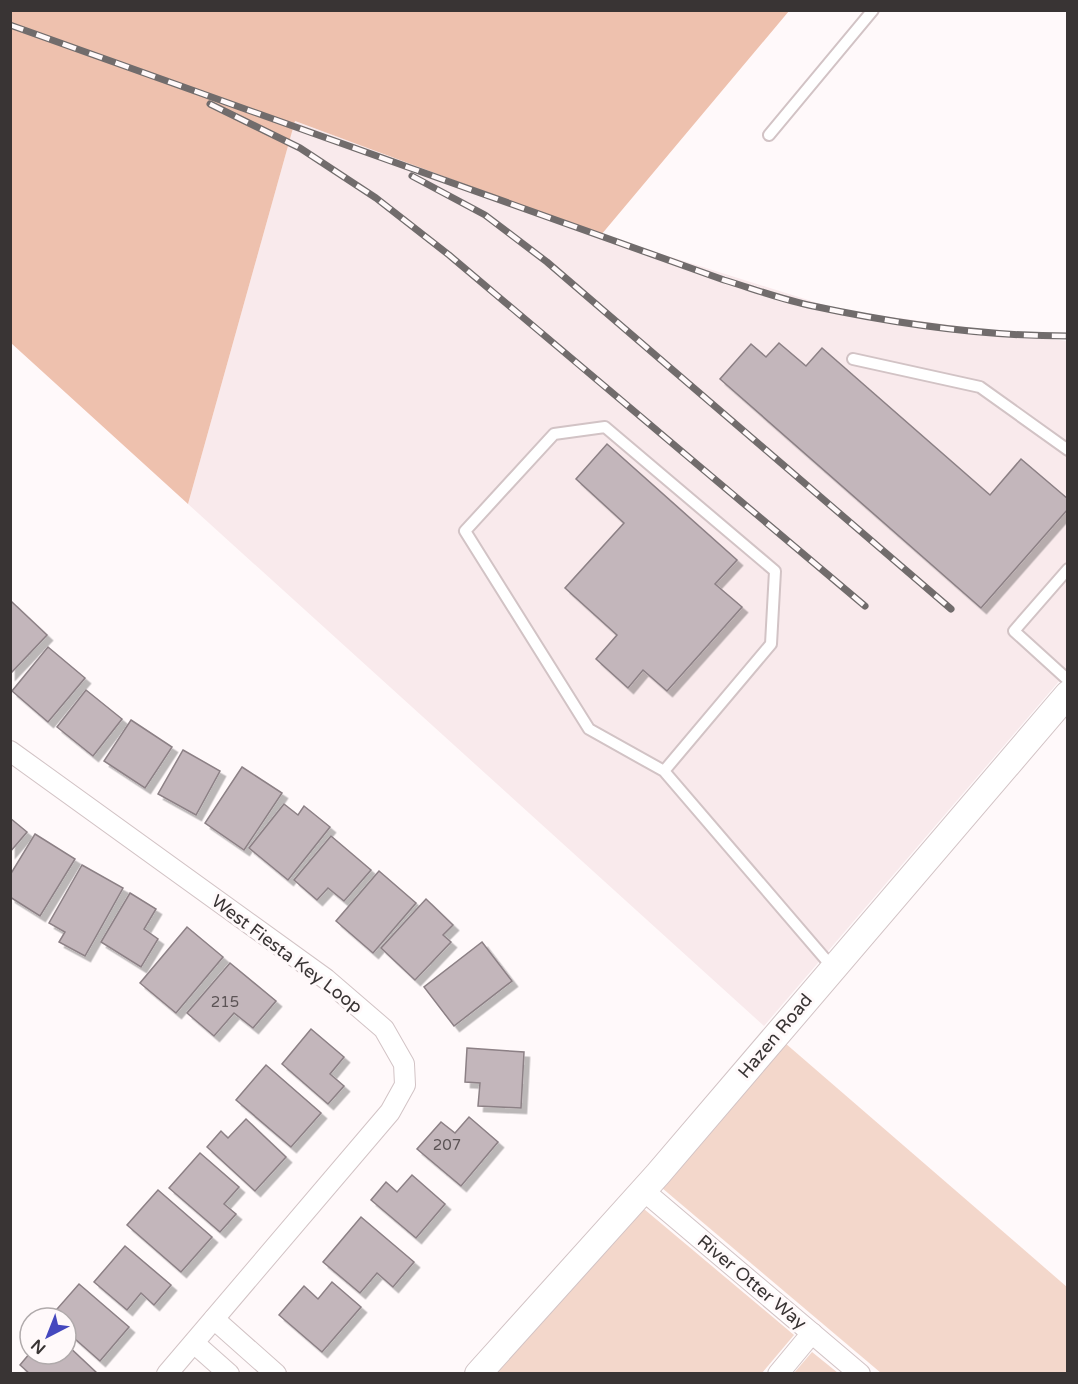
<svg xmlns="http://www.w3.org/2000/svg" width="1078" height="1384" viewBox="0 0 1078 1384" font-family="'Varela Round',sans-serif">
<defs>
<filter id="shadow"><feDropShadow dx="5.5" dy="5.5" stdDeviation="0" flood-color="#0004"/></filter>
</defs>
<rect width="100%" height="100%" fill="#fff9fa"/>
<path fill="#f9eaec" d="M295,121L601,235L840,310L1067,341V672L764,1026L188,504Z"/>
<g fill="#f3d7cb">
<path d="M785,1043L1067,1287V1373H881L662,1188Z"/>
<path d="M644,1209L794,1335L762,1373L495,1374Z"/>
<path d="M812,1352L838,1373H794Z"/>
</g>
<path fill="#eec1ae" d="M11,10H789V11L601,235L295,121L188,504L11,343Z"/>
<g fill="#c3b6bb" stroke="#8c8085" stroke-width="1.5" filter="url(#shadow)">
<path d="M779,343L806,366L822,348L990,495L1021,459L1068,499V509L981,608L720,379L751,344L766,357Z"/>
<path d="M607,444L737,560L715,584L742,607L667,691L643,670L628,688L596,659L617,635L565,588L624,523L576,479Z"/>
<path d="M12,602L47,635L10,674V604Z"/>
<path d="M48,647L85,678L48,722L12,691Z"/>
<path d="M86,690L122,719L93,756L57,727Z"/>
<path d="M131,720L172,747L145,788L104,761Z"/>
<path d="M183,750L220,771L196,815L158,794Z"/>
<path d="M242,767L282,793L244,850L205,823Z"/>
<path d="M284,804L298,815L304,806L330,827L288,880L249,848Z"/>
<path d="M10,818L27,832L10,852Z"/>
<path d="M35,834L75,859L40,916L10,897V875Z"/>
<path d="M331,836L371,870L344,901L328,888L317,900L294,880Z"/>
<path d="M82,865L123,888L85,956L59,942L65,932L49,923Z"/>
<path d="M379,871L416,903L373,953L336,921Z"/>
<path d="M130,893L156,909L144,929L158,939L141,967L101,942Z"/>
<path d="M426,899L453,925L443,935L451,942L415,980L381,948Z"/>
<path d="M187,927L223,957L176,1013L140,983Z"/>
<path d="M482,942L512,981L454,1026L424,987Z"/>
<path d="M230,963L276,1001L253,1028L234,1013L214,1036L187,1013Z"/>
<path d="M311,1029L344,1057L330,1074L344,1086L328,1104L282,1064Z"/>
<path d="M467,1048L524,1052L521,1108L478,1106L480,1083L465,1082Z"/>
<path d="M266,1065L321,1113L291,1147L236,1100Z"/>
<path d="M469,1117L498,1142L461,1186L417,1149L441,1122L455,1133Z"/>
<path d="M246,1119L286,1157L255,1191L207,1147L221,1131L228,1138Z"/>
<path d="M200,1153L239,1187L224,1204L236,1214L220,1232L169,1188Z"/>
<path d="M412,1175L445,1204L416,1238L371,1200L386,1182L397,1192Z"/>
<path d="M158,1190L212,1237L181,1272L127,1225Z"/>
<path d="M361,1217L414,1262L393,1287L377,1273L360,1293L323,1262Z"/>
<path d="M125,1246L171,1285L154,1305L141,1293L127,1310L94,1282Z"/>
<path d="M332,1282L361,1307L322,1352L279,1315L304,1286L318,1299Z"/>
<path d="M79,1284L129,1327L100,1361L66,1331V1318L50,1317Z"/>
<path d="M66,1344L98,1374H30L20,1365L30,1353L66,1354Z"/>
</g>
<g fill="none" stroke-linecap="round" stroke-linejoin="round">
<g stroke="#d2c3c5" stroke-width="14">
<g id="service">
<path d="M769,135L873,10"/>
<path d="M853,359L980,387L1068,450"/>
<path d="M1068,569L1014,631L1068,680"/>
<path d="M664,771L771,644L775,571L605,427L554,434L465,531L589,729L664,771L833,968"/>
</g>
</g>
<g stroke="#d2c3c5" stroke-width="22">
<g id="minor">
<path d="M10,751L326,979L384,1029L404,1064L405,1085L390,1112L167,1374"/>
<path d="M644,1191L860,1374"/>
<path d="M214,1319L276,1374"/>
<path d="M194,1343L229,1374"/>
<path d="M778,1374L812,1333"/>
</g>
</g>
<g stroke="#d2c3c5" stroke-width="28">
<path id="tertiary" d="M478,1374L658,1174L1068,694"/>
</g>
<use href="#service" stroke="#fff" stroke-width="10"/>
<use href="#minor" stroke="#fff" stroke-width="20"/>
<use href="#tertiary" stroke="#fff" stroke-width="26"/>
<g stroke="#716c6c" stroke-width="7">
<g id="rail">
<path d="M10,25L724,280C754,289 783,300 813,306C897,324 982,336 1068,336"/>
<path d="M210,104L300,148L376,198L449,255L865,606"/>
<path d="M412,176L485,215L547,262L951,609"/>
</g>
</g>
<use href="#rail" stroke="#fff9fa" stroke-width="4.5" stroke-dasharray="14" stroke-linecap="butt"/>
</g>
<g text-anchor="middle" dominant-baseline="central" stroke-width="6" stroke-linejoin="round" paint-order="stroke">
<g font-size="15" fill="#5c5456">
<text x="225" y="1002">215</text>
<text x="447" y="1145">207</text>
</g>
<g font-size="18" fill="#393434" stroke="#fff9fa">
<text transform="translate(287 954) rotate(37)">West Fiesta Key Loop</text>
<text transform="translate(775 1036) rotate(-50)">Hazen Road</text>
<text transform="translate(752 1282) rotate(40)">River Otter Way</text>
</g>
</g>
<rect width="1078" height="1384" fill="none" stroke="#393434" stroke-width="24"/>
<g transform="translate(48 1336) rotate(222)"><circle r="28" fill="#fff9fa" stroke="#b0aaab" stroke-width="1.5"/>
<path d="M0-4.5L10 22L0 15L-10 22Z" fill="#4548be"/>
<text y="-9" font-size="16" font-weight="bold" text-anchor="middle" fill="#393434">N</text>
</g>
</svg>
